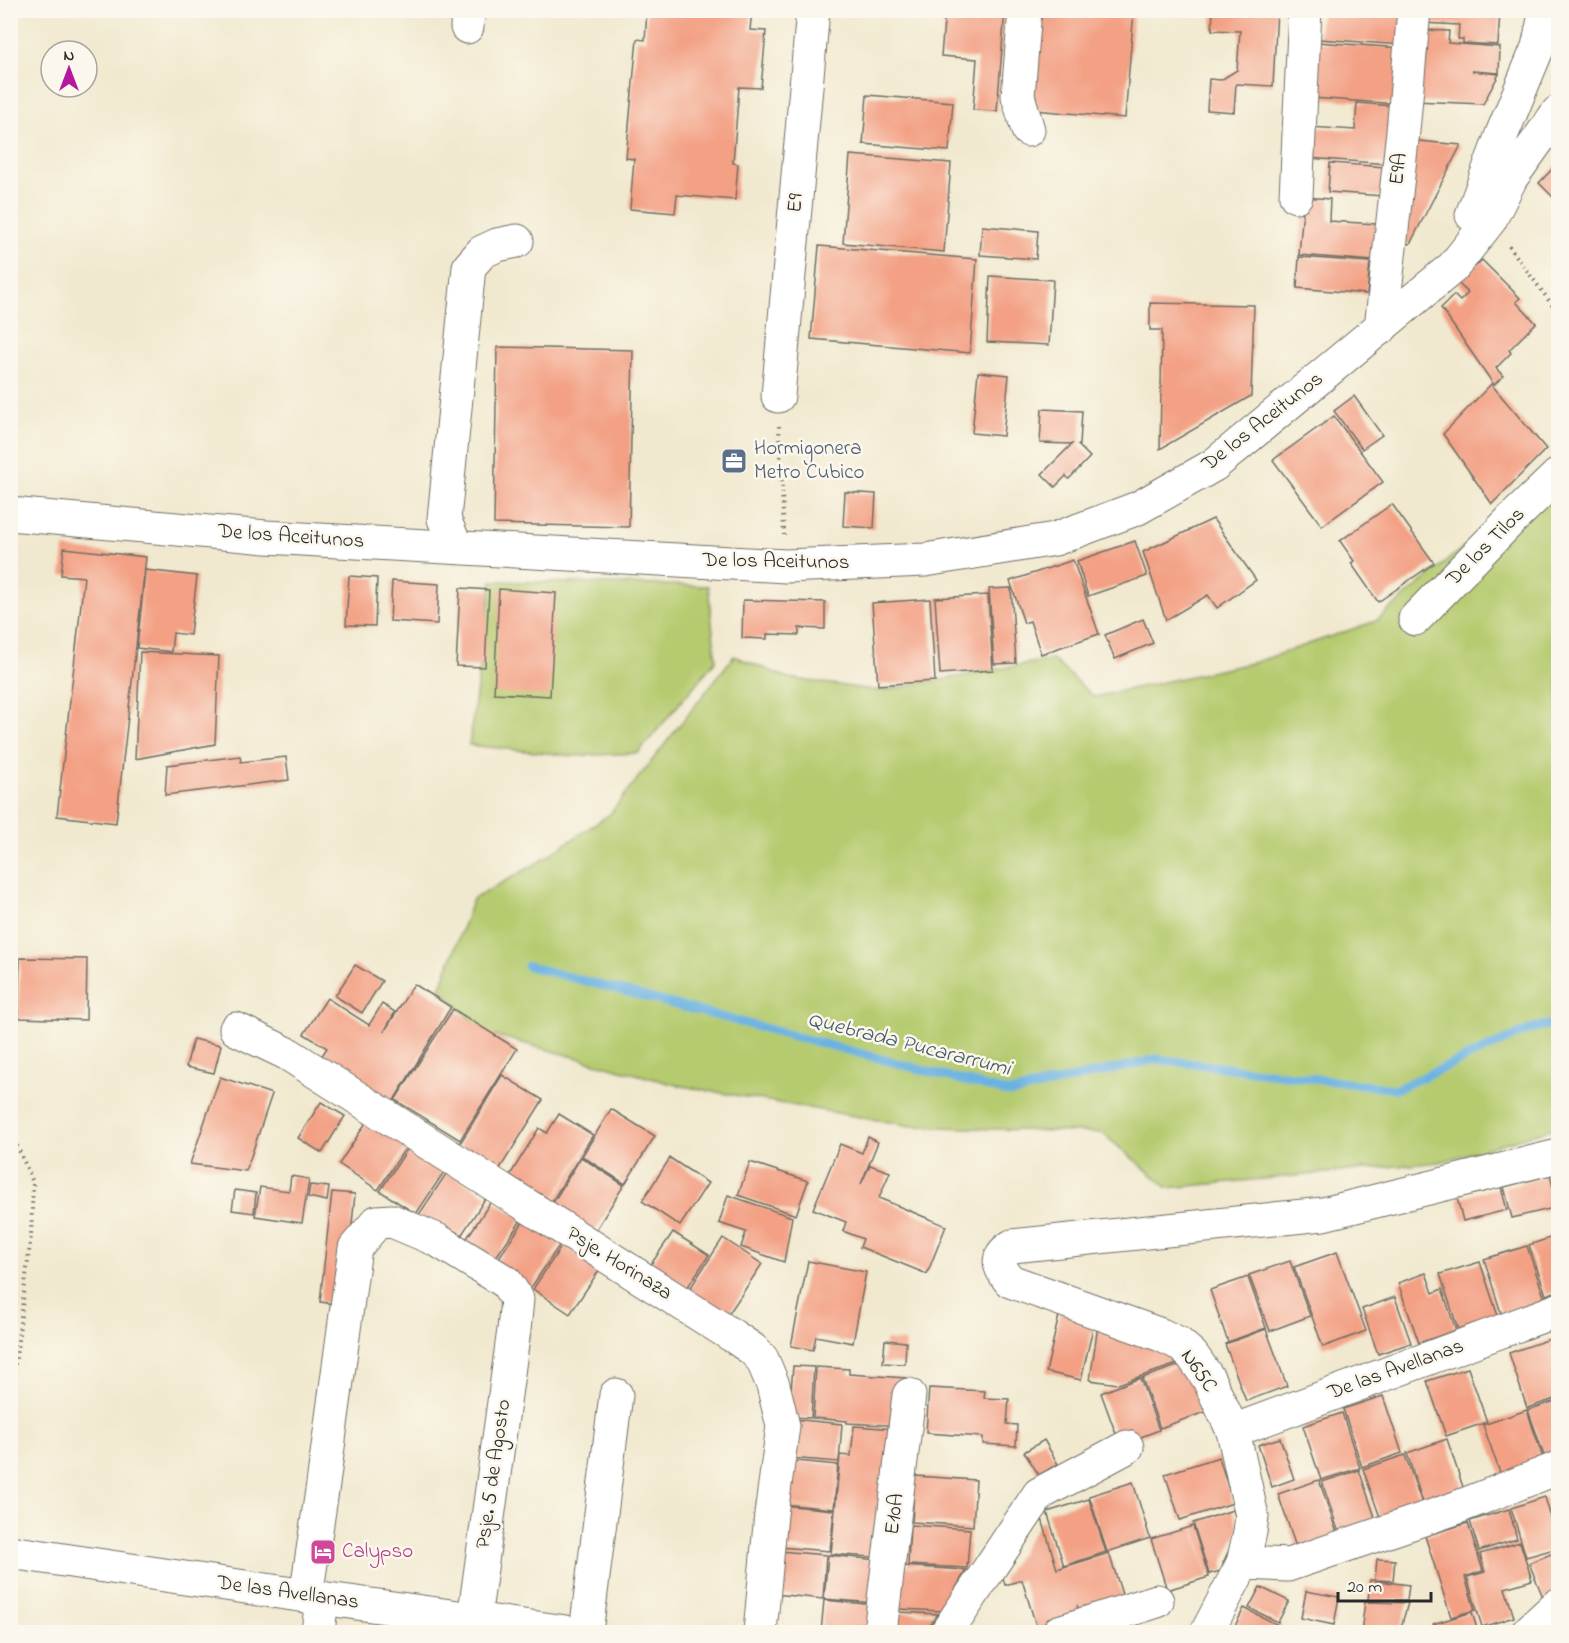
<svg xmlns="http://www.w3.org/2000/svg" width="1569" height="1643" viewBox="0 0 1569 1643" font-family="'Indie Flower',sans-serif">
<rect width="100%" height="100%" fill="#fbf7ec"/>
<filter id="ink" filterUnits="userSpaceOnUse"><feTurbulence type="fractalNoise" baseFrequency=".0167" numOctaves="2"/><feDisplacementMap in="SourceGraphic" scale="12" xChannelSelector="R" yChannelSelector="G"/><feConvolveMatrix kernelMatrix="1 2 1 2 8 2 1 2 1" color-interpolation-filters="sRGB"/></filter>
<filter id="wash" filterUnits="userSpaceOnUse"><feTurbulence type="fractalNoise" baseFrequency=".008" numOctaves="4" result="noise"/><feDisplacementMap in="SourceGraphic" scale="24" xChannelSelector="R" yChannelSelector="G"/><feGaussianBlur stdDeviation="1.35" result="paint"/><feColorMatrix in="noise" values="0 0 0 0 0 0 0 0 0 0 0 0 0 0 0 0 0 1.4 0 .05"/><feComposite in="paint" operator="in"/></filter>
<g filter="url(#wash)">
<rect width="100%" height="100%" fill="#f1e9cf"/>
<g fill="#b6cb6f" stroke="#707b4d" stroke-width="1.5">
<path d="M1558,467V1127L1440,1162L1168,1188L1102,1133L912,1126L676,1085L483,1032L440,989L473,899L534,865L610,814L734,656L788,678L880,691L1052,659L1094,697L1256,662L1376,621Z"/>
<path d="M492,581L708,586L716,660L638,753L574,756L469,745Z"/>
</g>
<g fill="none" stroke-linecap="round" stroke-linejoin="round">
<path stroke="#6ab2e2" stroke-width="9" d="M528,966L1010,1093L1157,1059L1396,1089L1533,1028L1558,1023"/>
</g>
<g id="blocks">
<g fill="#f3a084">
<path d="M647,10H752L750,30L766,31L761,88L739,87L733,163L738,164L735,200L677,195L675,213L630,209L634,159L626,158L637,39L645,40Z"/>
<path d="M945,10H1005L997,111L973,110L977,59L941,56Z"/>
<path d="M1031,10H1134L1125,118L1022,109Z"/>
<path d="M1213,10H1277L1273,86L1236,84L1234,112L1207,110L1209,79L1221,80L1237,70L1240,31L1212,30Z"/>
<path d="M1405,10L1403,45L1319,39L1321,11Z"/>
<path d="M1421,10H1459L1460,18V10H1500L1498,45L1463,43V39H1458L1459,25L1421,23Z"/>
<path d="M1418,30L1449,31L1448,43L1500,47L1499,73L1472,71L1499,74L1483,104L1414,101Z"/>
<path d="M1316,42L1402,48L1398,104L1312,98Z"/>
<path d="M867,95L953,102L949,151L863,144Z"/>
<path d="M1357,103L1393,106L1389,164L1308,158L1310,127L1355,130Z"/>
<path d="M1408,140L1461,145L1410,244L1398,243Z"/>
<path d="M850,155L951,163L944,252L843,243Z"/>
<path d="M1330,163L1386,167L1383,196L1328,192Z"/>
<path d="M1558,163V202L1539,183Z"/>
<path d="M1304,197L1330,199L1329,221L1376,224L1374,261L1299,255Z"/>
<path d="M982,226L1038,231L1036,259L980,255Z"/>
<path d="M819,246L977,259L970,353L811,339Z"/>
<path d="M1299,257L1370,262L1367,294L1297,288Z"/>
<path d="M1482,260L1520,298L1516,302L1536,323L1509,350L1511,353L1496,368L1503,376L1494,385L1441,308L1454,295L1460,301L1468,293L1458,283Z"/>
<path d="M990,276L1053,280L1049,345L987,342Z"/>
<path d="M1150,303L1254,305L1251,396L1160,449L1162,330H1150Z"/>
<path d="M497,347L633,350L629,527L494,524Z"/>
<path d="M978,372L1009,375L1003,436L972,433Z"/>
<path d="M1491,384L1546,449L1492,504L1443,434Z"/>
<path d="M1354,396L1382,435L1362,449L1334,411Z"/>
<path d="M1042,409L1082,411L1080,445H1078L1090,457L1069,479L1066,476L1055,487L1042,474L1072,444L1040,443Z"/>
<path d="M1334,416L1383,482L1322,526L1273,460Z"/>
<path d="M845,492L876,494L874,528L843,526Z"/>
<path d="M1392,504L1434,563L1378,602L1351,563L1354,561L1340,541Z"/>
<path d="M1213,519L1256,580L1217,608L1208,595L1166,620L1143,552Z"/>
<path d="M1135,541L1147,576L1088,596L1077,561Z"/>
<path d="M64,548L146,557L116,823L57,816L84,577L61,575Z"/>
<path d="M1073,560L1099,634L1041,654L1030,621L1024,623L1010,581Z"/>
<path d="M145,570L197,576L190,635L173,633L171,652L137,648Z"/>
<path d="M349,576L377,578L375,626L346,625Z"/>
<path d="M392,581L439,584L437,624L390,621Z"/>
<path d="M460,588L489,590L485,667L456,666Z"/>
<path d="M1011,588L1016,663L994,664L989,589Z"/>
<path d="M499,589L556,593L550,696L494,693Z"/>
<path d="M988,595L993,670L940,674L935,598Z"/>
<path d="M930,599L935,681L878,685L872,603Z"/>
<path d="M743,600L825,602V629L799,628V635L767,634V639L742,638Z"/>
<path d="M1143,619L1153,643L1115,659L1105,635Z"/>
<path d="M140,652L219,656L215,744L135,759Z"/>
<path d="M240,756L241,762L286,757L289,780L165,795L167,765Z"/>
<path d="M20,958L87,959L86,1020L18,1018Z"/>
<path d="M355,965L382,981L362,1013L335,996Z"/>
<path d="M414,984L451,1007L393,1102L321,1057L327,1048L304,1034L327,998L369,1025L382,1004L395,1012L384,1032Z"/>
<path d="M453,1009L517,1049L460,1140L395,1100Z"/>
<path d="M193,1039L221,1045L214,1073L186,1067Z"/>
<path d="M502,1075L543,1100L499,1170L459,1145Z"/>
<path d="M220,1077L272,1094L246,1171L190,1164Z"/>
<path d="M321,1102L345,1116L322,1153L298,1138Z"/>
<path d="M611,1109L655,1136L625,1184L582,1156Z"/>
<path d="M559,1114L593,1135L549,1206L507,1180L539,1128L547,1133Z"/>
<path d="M369,1118L408,1144L378,1190L339,1164Z"/>
<path d="M868,1137L878,1142L861,1184L870,1165L890,1172L879,1198L946,1226L927,1274L860,1247L863,1239L843,1231L846,1222L813,1209L840,1144L862,1153Z"/>
<path d="M410,1145L446,1169L416,1214L380,1191Z"/>
<path d="M581,1157L624,1185L594,1233L551,1206Z"/>
<path d="M670,1158L708,1183L680,1226L642,1201Z"/>
<path d="M750,1162L808,1181L796,1215L738,1195Z"/>
<path d="M448,1171L487,1196L457,1242L418,1216Z"/>
<path d="M1550,1175L1558,1207L1512,1218L1504,1187Z"/>
<path d="M291,1176L309,1179L302,1223L255,1216L260,1187L289,1191Z"/>
<path d="M310,1185L329,1187L327,1201L308,1197Z"/>
<path d="M1501,1187L1507,1210L1463,1221L1457,1198Z"/>
<path d="M235,1190L256,1193L254,1213L232,1210Z"/>
<path d="M332,1192L355,1194L344,1305L320,1302Z"/>
<path d="M728,1195L792,1217L784,1262L741,1247L746,1232L719,1223Z"/>
<path d="M492,1200L522,1219L492,1263L463,1244Z"/>
<path d="M525,1219L561,1243L530,1289L494,1265Z"/>
<path d="M673,1232L709,1255L683,1294L647,1270Z"/>
<path d="M1558,1235V1291L1546,1295L1529,1245Z"/>
<path d="M723,1238L762,1264L726,1318L687,1293Z"/>
<path d="M563,1244L600,1269L570,1314L533,1289Z"/>
<path d="M1527,1246L1546,1302L1502,1316L1484,1259Z"/>
<path d="M1337,1252L1366,1331L1323,1347L1294,1267Z"/>
<path d="M808,1261L866,1272L853,1343L816,1336L813,1350L791,1346Z"/>
<path d="M1290,1261L1310,1316L1270,1331L1249,1275Z"/>
<path d="M1480,1262L1498,1316L1458,1329L1440,1274Z"/>
<path d="M1426,1273L1433,1293L1442,1289L1456,1330L1419,1343L1398,1283Z"/>
<path d="M1248,1277L1266,1328L1228,1342L1210,1290Z"/>
<path d="M1395,1297L1411,1343L1378,1354L1362,1309Z"/>
<path d="M1060,1311L1095,1319L1081,1380L1046,1372Z"/>
<path d="M1098,1325L1183,1362L1118,1384L1090,1380Z"/>
<path d="M1266,1329L1287,1386L1246,1401L1225,1344Z"/>
<path d="M1553,1338L1558,1355V1398L1527,1408L1509,1353Z"/>
<path d="M885,1340L906,1342L905,1364L883,1363Z"/>
<path d="M1186,1363L1205,1412L1160,1428L1142,1378Z"/>
<path d="M793,1366L814,1367L811,1418L789,1417Z"/>
<path d="M816,1367L849,1369V1374L906,1378L903,1426L847,1423V1421L813,1418Z"/>
<path d="M1468,1368L1487,1422L1446,1436L1427,1381Z"/>
<path d="M1140,1378L1159,1430L1120,1445L1101,1393Z"/>
<path d="M929,1388L985,1391L984,1398L1009,1399L1007,1424L1017,1425L1016,1446L983,1444V1437L926,1433Z"/>
<path d="M1383,1396L1402,1453L1362,1467L1343,1409Z"/>
<path d="M1558,1400V1460L1547,1464L1528,1410Z"/>
<path d="M1527,1410L1545,1464L1502,1478L1483,1425Z"/>
<path d="M1342,1413L1360,1468L1321,1480L1303,1426Z"/>
<path d="M792,1419L842,1424L839,1462L789,1458Z"/>
<path d="M854,1426L896,1429L885,1558L831,1554L840,1455L851,1456Z"/>
<path d="M1280,1438L1294,1479L1272,1487L1258,1445Z"/>
<path d="M1447,1439L1465,1493L1424,1506L1407,1453Z"/>
<path d="M1044,1440L1058,1464L1039,1475L1024,1452Z"/>
<path d="M1405,1455L1423,1506L1381,1520L1363,1469Z"/>
<path d="M1219,1457L1233,1503L1180,1520L1165,1474Z"/>
<path d="M786,1460L838,1465L834,1509L782,1504Z"/>
<path d="M1359,1470L1377,1523L1340,1536L1322,1482Z"/>
<path d="M915,1476L976,1480L973,1526L912,1522Z"/>
<path d="M1319,1480L1338,1536L1297,1550L1278,1494Z"/>
<path d="M1133,1482L1150,1538L1107,1552L1089,1496Z"/>
<path d="M1545,1497L1558,1542V1548L1526,1557L1511,1508Z"/>
<path d="M1089,1499L1106,1552L1064,1566L1047,1512Z"/>
<path d="M781,1505L834,1510L830,1551L778,1547Z"/>
<path d="M1509,1509L1517,1539L1479,1551L1470,1521Z"/>
<path d="M1233,1510L1239,1528L1223,1563L1225,1570L1209,1574L1193,1523Z"/>
<path d="M1042,1519L1057,1569L1109,1553L1126,1607L1082,1620L1077,1605L1081,1620L1043,1632H1038L1022,1580L1005,1585L1003,1578Z"/>
<path d="M1468,1523L1483,1571L1465,1577L1475,1610L1451,1617L1425,1536Z"/>
<path d="M910,1525L970,1529L967,1568L908,1565Z"/>
<path d="M1193,1526L1209,1577L1167,1590L1151,1539Z"/>
<path d="M1520,1542L1532,1580L1505,1588L1514,1617L1482,1627L1467,1577L1485,1572L1480,1554Z"/>
<path d="M779,1551L826,1555L823,1599L775,1594Z"/>
<path d="M1558,1551V1597L1547,1607L1529,1563Z"/>
<path d="M828,1555L878,1560L875,1603L824,1599Z"/>
<path d="M1377,1559L1395,1560L1393,1581L1375,1580Z"/>
<path d="M902,1566L966,1570L943,1611L899,1609Z"/>
<path d="M1370,1580L1409,1585L1407,1600L1368,1601Z"/>
<path d="M1260,1587L1289,1601L1278,1622L1249,1608Z"/>
<path d="M1306,1591L1339,1597L1334,1625L1301,1618Z"/>
<path d="M824,1600L875,1605L872,1632H821Z"/>
<path d="M1365,1602L1408,1603L1400,1631L1361,1632Z"/>
<path d="M1244,1608L1282,1627L1280,1632H1232Z"/>
<path d="M897,1612L938,1614L925,1632H896Z"/>
<path d="M1472,1612L1478,1632H1436L1433,1624Z"/>
</g>
</g>
</g>
<g filter="url(#ink)">
<use href="#blocks" fill-opacity="0" stroke="#706e64" stroke-width="1.5"/>
<g fill="none" stroke-linecap="round" stroke-linejoin="round">
<g stroke="#706e64" stroke-width="35">
<g id="minor">
<path d="M1025,10L1018,96L1028,130"/>
<path d="M467,27L468,10"/>
<path d="M1296,196L1305,10"/>
<path d="M1472,215L1502,134L1538,47L1546,10"/>
<path d="M1381,328L1403,131L1414,10"/>
<path d="M778,396L813,10"/>
<path d="M10,514L266,537L786,566L925,560L1055,539L1138,508L1214,465L1453,267L1490,220L1511,178L1558,112"/>
<path d="M456,547L444,519L469,267L482,252L497,245L517,241"/>
<path d="M1415,619L1510,521L1558,475"/>
<path d="M236,1029L288,1054L733,1336L752,1349L762,1359L773,1385L783,1426L771,1514L760,1632"/>
<path d="M1233,1431L1558,1310"/>
<path d="M10,1552L306,1596L566,1632"/>
<path d="M1243,1563L1288,1565L1453,1509L1558,1468"/>
<path d="M306,1596L323,1484L355,1248L377,1222L392,1221L437,1240L506,1282L517,1299L514,1330L474,1619"/>
<path d="M318,1632L322,1598"/>
<path d="M586,1632L616,1395"/>
<path d="M880,1632L909,1395"/>
<path d="M947,1632L1039,1494L1127,1447"/>
<path d="M1059,1632L1157,1601"/>
<path d="M1207,1632L1243,1563L1250,1532L1252,1516L1233,1431L1208,1378L1192,1355L1178,1343L1161,1335L1010,1281C998,1267 995,1257 1012,1246L1323,1214L1558,1156"/>
<path d="M1528,1632L1554,1608L1558,1605"/>
</g>
</g>
<g stroke="#706e64" stroke-width="4" stroke-dasharray="1.5 4.5" stroke-linecap="butt">
<path d="M1509,246L1558,313"/>
<path d="M779,426L784,535"/>
<path d="M10,1136L15,1141L33,1182L31,1236L10,1405"/>
</g>
<use href="#minor" stroke="#fff" stroke-width="33"/>
</g>
</g>
<defs>
<g id="office-square" transform="scale(1.35)"><rect x="-9" y="-9" width="18" height="18" rx="4" fill="#5c6f8a" stroke="#fbf7ec"/><path d="M-6-3h4V-5.5h4V-3h4V5H-6ZM-1-4.5V-3h2v-1.5ZM-6 0V1H6V0Z" fill="#fff"/></g>
<g id="hotel-square" transform="scale(1.35)"><rect x="-9" y="-9" width="18" height="18" rx="4" fill="#d1479c" stroke="#fbf7ec"/><path d="M-6-4.5h1.5V1H6V5H4.5V3h-9V5H-6ZM-4 0a1.8 1.8 0 1 1 3.6 0ZM.5 0V-2.5h3Q6-2.5 6 0Z" fill="#fff"/></g>
</defs>
<g fill-rule="evenodd">
<use href="#office-square" x="734" y="461"/>
<use href="#hotel-square" x="323" y="1552"/>
</g>
<g text-anchor="middle" dominant-baseline="central" stroke-width="5" stroke-linejoin="round" paint-order="stroke">
<g font-size="21" fill="#2b2b2b" stroke="#fbf7ec">
<text transform="translate(1399 169) rotate(-83)">E9A</text>
<text transform="translate(796 203) rotate(-85)">E9</text>
<text transform="translate(1263 422) rotate(-38)">De los Aceitunos</text>
<text transform="translate(291 537) rotate(4)">De los Aceitunos</text>
<text transform="translate(1486 547) rotate(-45)">De los Tilos</text>
<text transform="translate(776 562) rotate(1)">De los Aceitunos</text>
<text transform="translate(619 1264) rotate(32)">Psje. Horinaza</text>
<text transform="translate(1396 1370) rotate(-20)">De las Avellanas</text>
<text transform="translate(1198 1371) rotate(55)">N65C</text>
<text transform="translate(494 1474) rotate(-82)">Psje. 5 de Agosto</text>
<text transform="translate(895 1514) rotate(-83)">E10A</text>
<text transform="translate(288 1593) rotate(8)">De las Avellanas</text>
</g>
<g font-size="21" fill="#4e5e75" stroke="#fbf7ec" text-anchor="start">
<text x="754" y="449">Hormigonera<tspan x="754" dy="24">Metro Cubico</tspan></text>
</g>
<g font-size="21" fill="#b23c85" stroke="#fbf7ec" text-anchor="start">
<text x="342" y="1552">Calypso</text>
</g>
<g font-size="22" font-style="italic" fill="#415a6b" stroke="#fbf7ec">
<text transform="translate(909 1045) rotate(14)">Quebrada Pucararrumi</text>
</g>
</g>
<rect width="1569" height="1643" fill="none" stroke="#fbf7ec" stroke-width="36"/>
<g transform="translate(69 69)"><circle r="28" fill="#fbf7ec" stroke="#a8a59f" stroke-width="1.5"/>
<path d="M0-4.5L10 22L0 15L-10 22Z" fill="#b5179e"/>
<text y="-9" font-size="16" font-weight="bold" text-anchor="middle" fill="#2b2b2b">N</text>
</g>
<path d="M1338 1592v9h93v-9" fill="none" stroke="#2b2b2b" stroke-width="3"/>
<text x="1347" y="1592" font-size="18" fill="#2b2b2b" stroke="#fbf7ec" stroke-width="4.5" paint-order="stroke">20 m</text>
</svg>
